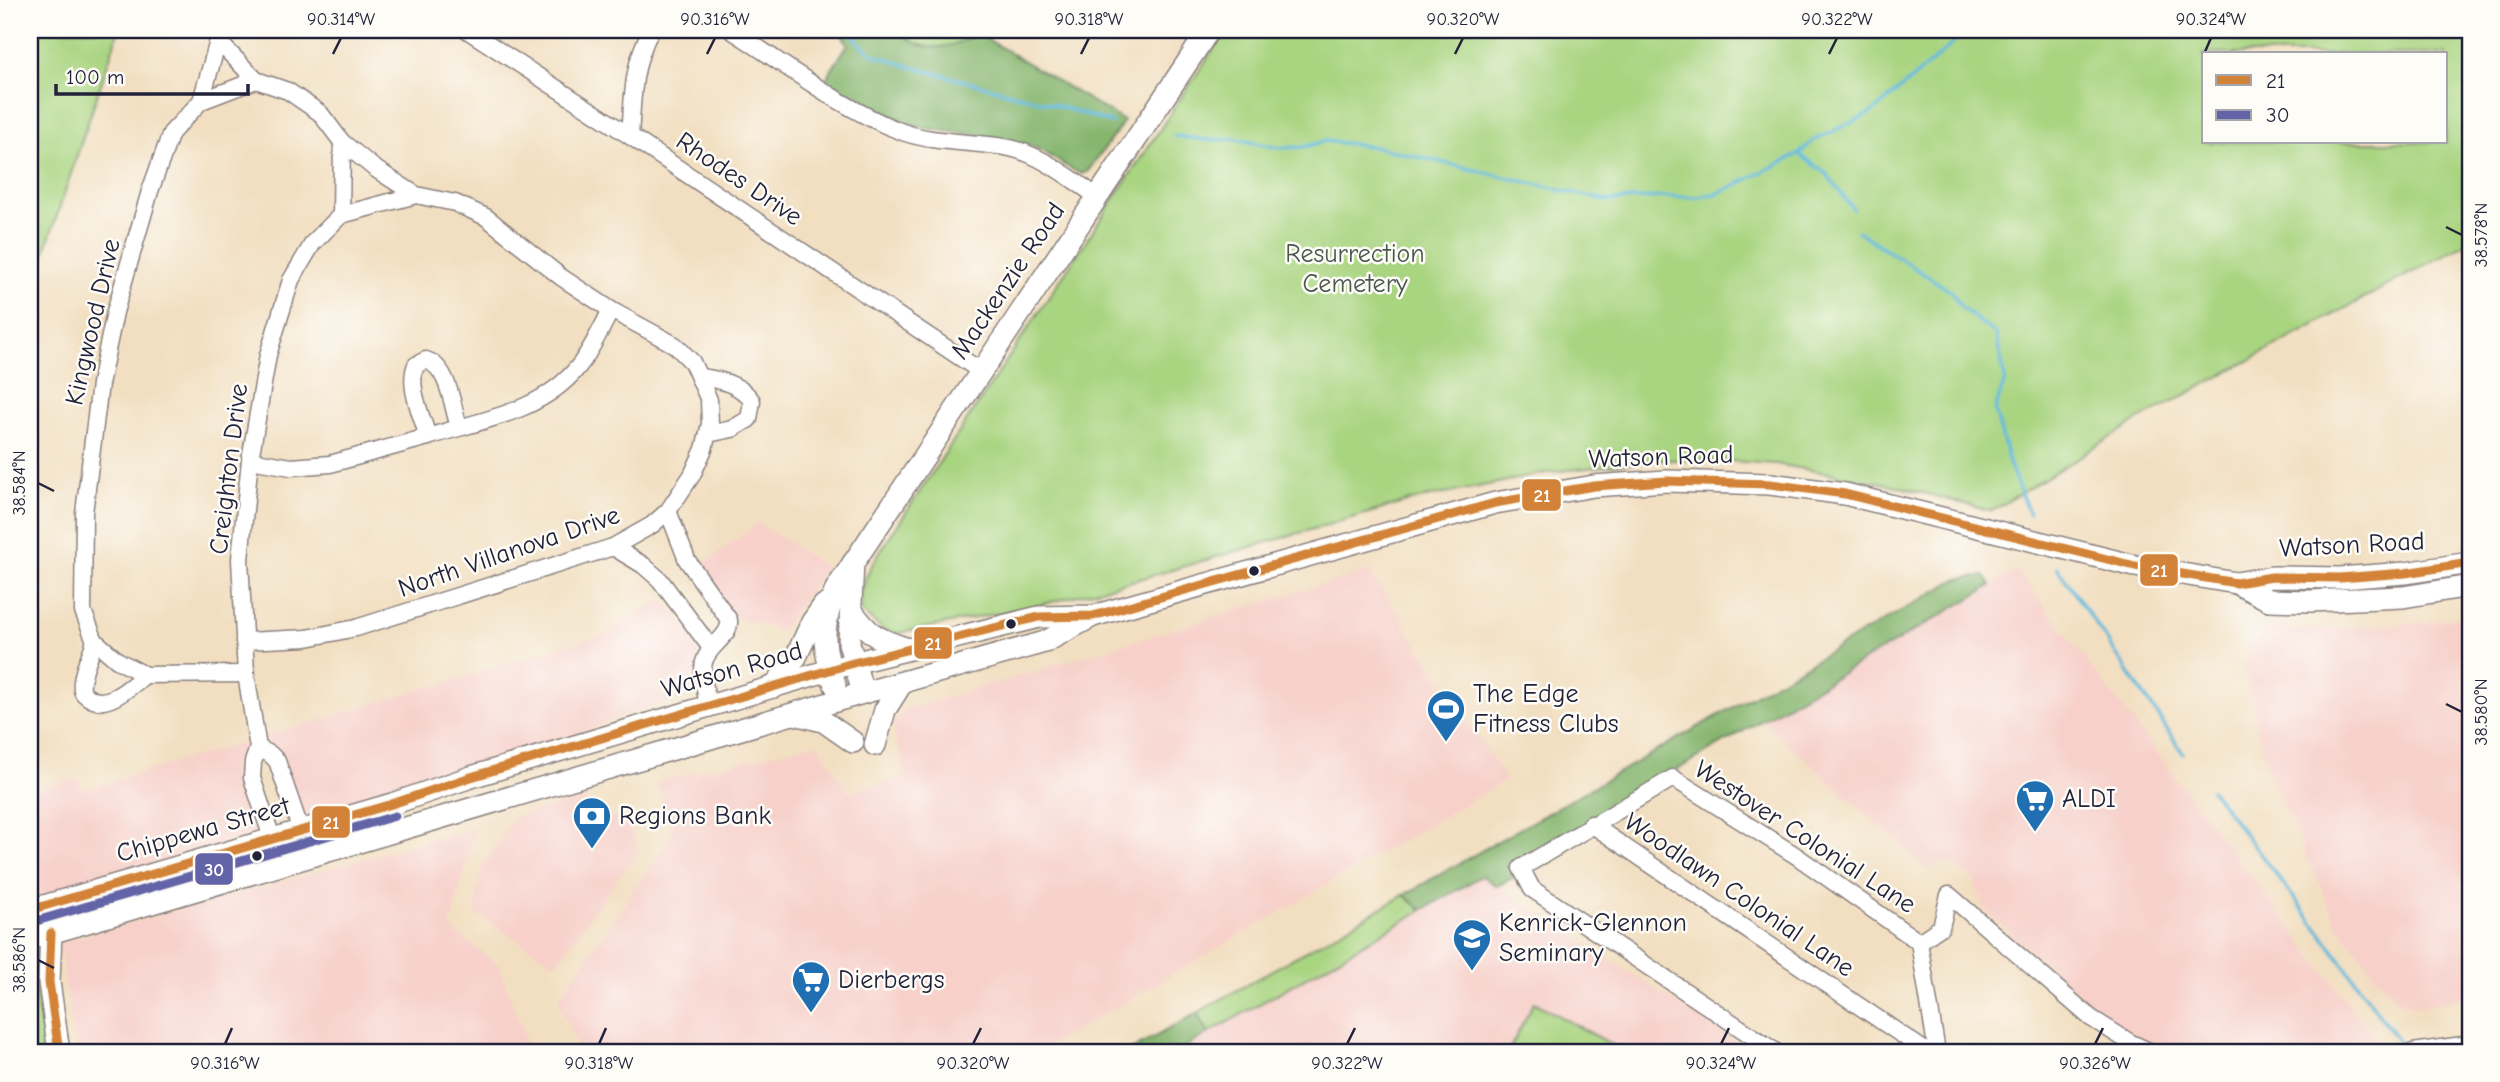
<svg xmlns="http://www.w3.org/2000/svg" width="2500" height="1082" viewBox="0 0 2500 1082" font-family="'Comic Neue',sans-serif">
<rect width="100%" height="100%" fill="#fdfcf7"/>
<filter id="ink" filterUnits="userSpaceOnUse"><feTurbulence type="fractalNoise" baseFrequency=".0143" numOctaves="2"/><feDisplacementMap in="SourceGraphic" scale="14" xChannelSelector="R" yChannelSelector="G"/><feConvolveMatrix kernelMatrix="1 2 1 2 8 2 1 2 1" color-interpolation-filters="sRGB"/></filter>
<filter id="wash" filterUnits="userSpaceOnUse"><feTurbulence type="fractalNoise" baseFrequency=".00686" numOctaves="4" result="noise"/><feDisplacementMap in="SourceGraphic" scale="28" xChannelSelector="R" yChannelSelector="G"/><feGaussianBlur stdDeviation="1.57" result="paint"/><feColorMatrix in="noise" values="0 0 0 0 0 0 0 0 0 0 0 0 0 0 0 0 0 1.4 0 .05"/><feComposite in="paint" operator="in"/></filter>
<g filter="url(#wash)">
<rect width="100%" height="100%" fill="#f2dfc1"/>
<g fill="#f7d0ca">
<path d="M758,523L826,567L780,633L767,625L740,619L732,614L700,567Z"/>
<path d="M2017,570L2381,1046L2337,1052H2179L2155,1045L2115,1023L2092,1006L1999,923L1984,908L1973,879L1959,868L1944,862L1928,870L1762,720Z"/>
<path d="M1369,571L1506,780L1039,1052H579L558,1000L673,834L656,782L817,743L848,792L906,777L892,724L904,710Z"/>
<path d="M663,598L699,644L694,691L688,696L615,718L584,734L308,821L303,817L264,737L608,633Z"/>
<path d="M2470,616V995L2421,1007L2397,1002L2337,924L2267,769L2245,672L2246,648L2265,629H2329L2424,623Z"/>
<path d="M250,741L247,781L260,833L36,901L37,895L30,867V791L78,778L82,790Z"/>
<path d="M583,799L631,829L638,851L555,964L475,913L481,868L515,816Z"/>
<path d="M475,828L450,928L499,965L530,1052H76L59,943Z"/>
<path d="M1482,876L1751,1052H1176Z"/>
</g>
<g fill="#a9d480" stroke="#667b5e" stroke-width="2" fill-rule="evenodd">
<path d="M30,30H119L39,269L30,313Z"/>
<path d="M900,30H979C963,49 911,57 900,30Z"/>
<path d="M1226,30H2470V241L2137,421L1992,511L1893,485L1776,464L1711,460H1658L1551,472L1410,501L1147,577L1044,604L900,633L885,631L862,612C859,591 865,577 875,559ZM2204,54H2446V142H2204Z"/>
<path d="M1404,895L1422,910L1209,1033L1197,1013Z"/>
<path d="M30,958L46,1052H30Z"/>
<path d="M1534,1002L1625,1052H1508Z"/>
</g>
<g fill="#86b66e" stroke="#546c54" stroke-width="2">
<path d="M839,30H900C903,37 906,37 912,41C933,53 957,46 977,33L1124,121L1088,171L1082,174C1063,167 1048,152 1029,145C991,133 950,134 911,125C880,119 851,99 824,82L848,44Z"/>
<path d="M1985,576L1991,586L1511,867L1516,876L1497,886L1482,876L1422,910L1404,895L1957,579Z"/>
<path d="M1197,1013L1209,1033L1176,1052H1128Z"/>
</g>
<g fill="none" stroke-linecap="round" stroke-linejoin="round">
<g stroke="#5db8da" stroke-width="3.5">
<path d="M849,30L861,45L873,54L908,66L1055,105L1112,123"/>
<path d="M1174,136L1206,140L1235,139L1280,148L1304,147L1325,141L1376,147L1608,201L1661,197H1699L1719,193L1799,154L1813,141L1873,112L1938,57L1967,30"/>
<path d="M1799,154L1826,173L1853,209"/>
<path d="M1857,231L1952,292L1961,307L1996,335L2005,380L1995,410L2009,463L2029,514"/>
<path d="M2057,567L2183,753"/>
<path d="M2211,790L2327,941L2400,1044"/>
</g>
</g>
</g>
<g filter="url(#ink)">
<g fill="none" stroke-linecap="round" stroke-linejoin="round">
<g stroke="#8a807e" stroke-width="19">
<g id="minor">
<path d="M216,30L218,41L201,101L171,133L150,191L115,312L100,384L84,513L83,611L95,641L117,660L145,675L246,674"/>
<path d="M467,30L630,136L982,372"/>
<path d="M731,30C785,64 840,108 900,131C934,144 974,141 1010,148C1042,155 1071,179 1098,197"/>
<path d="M1185,30L1201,41"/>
<path d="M218,41L256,80L288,91L320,113L342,142L374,168L416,195L455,203L486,217L561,277L611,310L675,345L692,362L709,400L710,424L704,449L692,475L668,511L652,525L613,547L356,628L307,638L244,641"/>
<path d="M201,101L256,80"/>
<path d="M630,136C633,97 632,65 651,30"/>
<path d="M341,215L416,195"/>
<path d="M700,377C719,379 741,384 752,401L749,419L732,429L708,434"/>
<path d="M459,427C452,406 449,367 426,360L416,365C407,386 422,416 428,437C480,420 541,413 578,367C591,351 601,329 611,310"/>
<path d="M250,460L291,467L330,464L428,437"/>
<path d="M668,511L687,560L729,620C731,637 708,645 704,662C701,676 706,692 708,706"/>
<path d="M613,547L643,565L660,580L711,648"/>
<path d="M95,641C91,654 80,675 82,689C82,693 85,695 88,697C106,711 131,686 145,675"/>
<path d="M258,748L270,754L277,761L301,831L305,858"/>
<path d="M1591,824L1927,1052"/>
<path d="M281,865L252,778L253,762L258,748L246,674L240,559L250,460L268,355L291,280L313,243L341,215L342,142"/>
<path d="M1919,942L1941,927L1949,895L2091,1018L2131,1043L2151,1052"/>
<path d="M1776,1052L1532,889L1521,868L1673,778L1795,855L1919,942L1937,1052"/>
<path d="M2413,1052L2470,1044"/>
</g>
</g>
<g stroke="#8a807e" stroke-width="24">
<g id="major">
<path d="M853,563L849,643L863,693"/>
<path d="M2236,583L2269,600L2310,601L2403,597L2470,586"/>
<path d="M851,609C868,635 879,640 908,649"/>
<path d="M835,685C822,644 821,629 836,589L1209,30"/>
<path d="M774,687L796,657L812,622L824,605"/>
<path d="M795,714L823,721L853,742"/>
<path d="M875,745L885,710L902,683"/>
<path d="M30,910L392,804L471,777L853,663L1039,617L1093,616L1495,503L1594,486L1666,481L1770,484L1845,494L2135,566L2236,583L2272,577L2340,578L2405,573L2470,563"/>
<path d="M51,933L49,982L59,1052"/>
<path d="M30,939L863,693L1045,642L1091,617"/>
</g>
</g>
<use href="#minor" stroke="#fff" stroke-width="16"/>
<use href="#major" stroke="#fff" stroke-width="21"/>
<g stroke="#fdfcf7" stroke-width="14">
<g id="bus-1">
<path d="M30,910L392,804L471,777L853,663L1039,617L1093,616L1495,503L1594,486L1666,481L1770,484L1845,494L2135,566L2236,583L2272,577L2340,578L2405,573L2470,563"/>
<path d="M51,933L49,982L59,1052"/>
</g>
</g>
<g stroke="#fdfcf7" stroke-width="14">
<path id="bus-2" d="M33,922L395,816"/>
</g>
<use href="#bus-1" stroke="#d28339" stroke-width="9"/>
<use href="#bus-2" stroke="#6364a8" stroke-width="9"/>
</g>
</g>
<path fill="none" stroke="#22223b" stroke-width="2.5" d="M333,54L341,38M707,54L715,38M1081,54L1089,38M1455,54L1463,38M1829,54L1837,38M2204,54L2211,38M2446,227L2462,235M38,483L54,491M2446,704L2462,712M38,960L54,968M225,1044L232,1028M599,1044L606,1028M973,1044L981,1028M1347,1044L1355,1028M1721,1044L1729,1028M2095,1044L2103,1028"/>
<defs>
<g id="stadium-pin" transform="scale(2.0125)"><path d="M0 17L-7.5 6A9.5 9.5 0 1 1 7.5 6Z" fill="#1f6fb2" stroke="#fdfcf7"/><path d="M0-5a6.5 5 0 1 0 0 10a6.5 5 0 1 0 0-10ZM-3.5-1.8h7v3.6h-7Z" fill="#fff"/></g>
<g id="supermarket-pin" transform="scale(2.0125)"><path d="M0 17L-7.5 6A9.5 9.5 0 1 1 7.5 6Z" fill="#1f6fb2" stroke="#fdfcf7"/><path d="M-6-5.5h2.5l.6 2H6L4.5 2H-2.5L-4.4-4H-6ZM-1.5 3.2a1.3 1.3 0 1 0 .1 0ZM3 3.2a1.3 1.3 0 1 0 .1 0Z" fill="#fff"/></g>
<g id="bank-pin" transform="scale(2.0125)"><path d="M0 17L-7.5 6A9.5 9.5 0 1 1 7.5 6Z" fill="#1f6fb2" stroke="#fdfcf7"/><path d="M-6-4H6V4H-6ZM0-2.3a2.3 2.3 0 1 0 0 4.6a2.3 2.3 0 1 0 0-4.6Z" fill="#fff"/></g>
<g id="school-pin" transform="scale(2.0125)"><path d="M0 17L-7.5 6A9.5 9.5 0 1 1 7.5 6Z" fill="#1f6fb2" stroke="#fdfcf7"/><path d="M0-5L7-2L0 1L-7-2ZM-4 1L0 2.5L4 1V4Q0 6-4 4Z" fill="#fff"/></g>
</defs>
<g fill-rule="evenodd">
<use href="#stadium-pin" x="1446" y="709"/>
<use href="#supermarket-pin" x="2035" y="799"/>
<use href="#bank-pin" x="592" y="816"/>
<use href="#school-pin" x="1472" y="938"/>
<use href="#supermarket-pin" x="811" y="980"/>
</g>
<g fill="#22223b" stroke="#fdfcf7" stroke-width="2.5">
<circle cx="1254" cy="571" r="6"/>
<circle cx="1011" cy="624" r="6"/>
<circle cx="257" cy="856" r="6"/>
</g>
<g text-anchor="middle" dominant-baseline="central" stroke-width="5" stroke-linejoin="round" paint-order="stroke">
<g font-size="26" fill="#22223b" stroke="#fdfcf7">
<text transform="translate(739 179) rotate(34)">Rhodes Drive</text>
<text transform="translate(1008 281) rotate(-56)">Mackenzie Road</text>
<text transform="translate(93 322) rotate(-77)">Kingwood Drive</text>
<text transform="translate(1661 457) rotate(-2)">Watson Road</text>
<text transform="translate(229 469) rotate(-83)">Creighton Drive</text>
<text transform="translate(2352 545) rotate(-3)">Watson Road</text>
<text transform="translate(509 552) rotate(-19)">North Villanova Drive</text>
<text transform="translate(732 670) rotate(-16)">Watson Road</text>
<text transform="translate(203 830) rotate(-16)">Chippewa Street</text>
<text transform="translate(1805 837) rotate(33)">Westover Colonial Lane</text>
<text transform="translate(1739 895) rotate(34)">Woodlawn Colonial Lane</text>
</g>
<g font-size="26" fill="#4a5750" stroke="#fdfcf7">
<text x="1355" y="254">Resurrection<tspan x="1355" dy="30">Cemetery</tspan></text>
</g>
<g font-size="26" fill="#22223b" stroke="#fdfcf7" text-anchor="start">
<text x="1473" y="694">The Edge<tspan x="1473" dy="30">Fitness Clubs</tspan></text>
<text x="2062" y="799">ALDI</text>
<text x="619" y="816">Regions Bank</text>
<text x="1499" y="923">Kenrick-Glennon<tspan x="1499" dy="30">Seminary</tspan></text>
<text x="838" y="980">Dierbergs</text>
</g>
</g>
<g stroke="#fdfcf7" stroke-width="2.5">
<rect x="1521" y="478" width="41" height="34" rx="7" fill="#d28339"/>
<rect x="2139" y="553" width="40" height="34" rx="7" fill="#d28339"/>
<rect x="913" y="626" width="40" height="34" rx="7" fill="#d28339"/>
<rect x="311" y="805" width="40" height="34" rx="7" fill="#d28339"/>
<rect x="194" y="852" width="40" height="34" rx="7" fill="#6364a8"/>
</g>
<g font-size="19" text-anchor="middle" font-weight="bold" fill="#fff">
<text x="1542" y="502">21</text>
<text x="2159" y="577">21</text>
<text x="933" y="650">21</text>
<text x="331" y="829">21</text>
<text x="214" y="876">30</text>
</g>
<rect width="2500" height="1082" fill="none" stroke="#fdfcf7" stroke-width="77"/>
<rect x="2202" y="52" width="245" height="91" fill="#fdfcf7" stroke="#a5a5ac" stroke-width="2"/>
<rect x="2216" y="75" width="35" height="10" fill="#d28339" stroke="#a5a5ac" stroke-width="2"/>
<text x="2266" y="88" font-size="21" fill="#22223b">21</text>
<rect x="2216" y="110" width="35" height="10" fill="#6364a8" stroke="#a5a5ac" stroke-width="2"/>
<text x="2266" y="122" font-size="21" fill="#22223b">30</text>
<path d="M56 84v10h192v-10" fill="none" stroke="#22223b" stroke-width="3.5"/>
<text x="66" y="84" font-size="21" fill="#22223b" stroke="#fdfcf7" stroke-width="5" paint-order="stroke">100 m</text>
<rect x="38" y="38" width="2424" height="1006" fill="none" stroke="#22223b" stroke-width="2.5"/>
<g font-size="18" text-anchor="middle" fill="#22223b">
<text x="341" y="25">90.314°W</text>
<text x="715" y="25">90.316°W</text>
<text x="1089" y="25">90.318°W</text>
<text x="1463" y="25">90.320°W</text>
<text x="1837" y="25">90.322°W</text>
<text x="2211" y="25">90.324°W</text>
<text transform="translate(2481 235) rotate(-90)" y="6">38.578°N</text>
<text transform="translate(19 483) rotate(-90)" y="6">38.584°N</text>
<text transform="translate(2481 712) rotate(-90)" y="6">38.580°N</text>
<text transform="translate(19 960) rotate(-90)" y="6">38.586°N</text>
<text x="225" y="1069">90.316°W</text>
<text x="599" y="1069">90.318°W</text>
<text x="973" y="1069">90.320°W</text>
<text x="1347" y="1069">90.322°W</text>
<text x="1721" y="1069">90.324°W</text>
<text x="2095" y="1069">90.326°W</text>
</g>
</svg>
